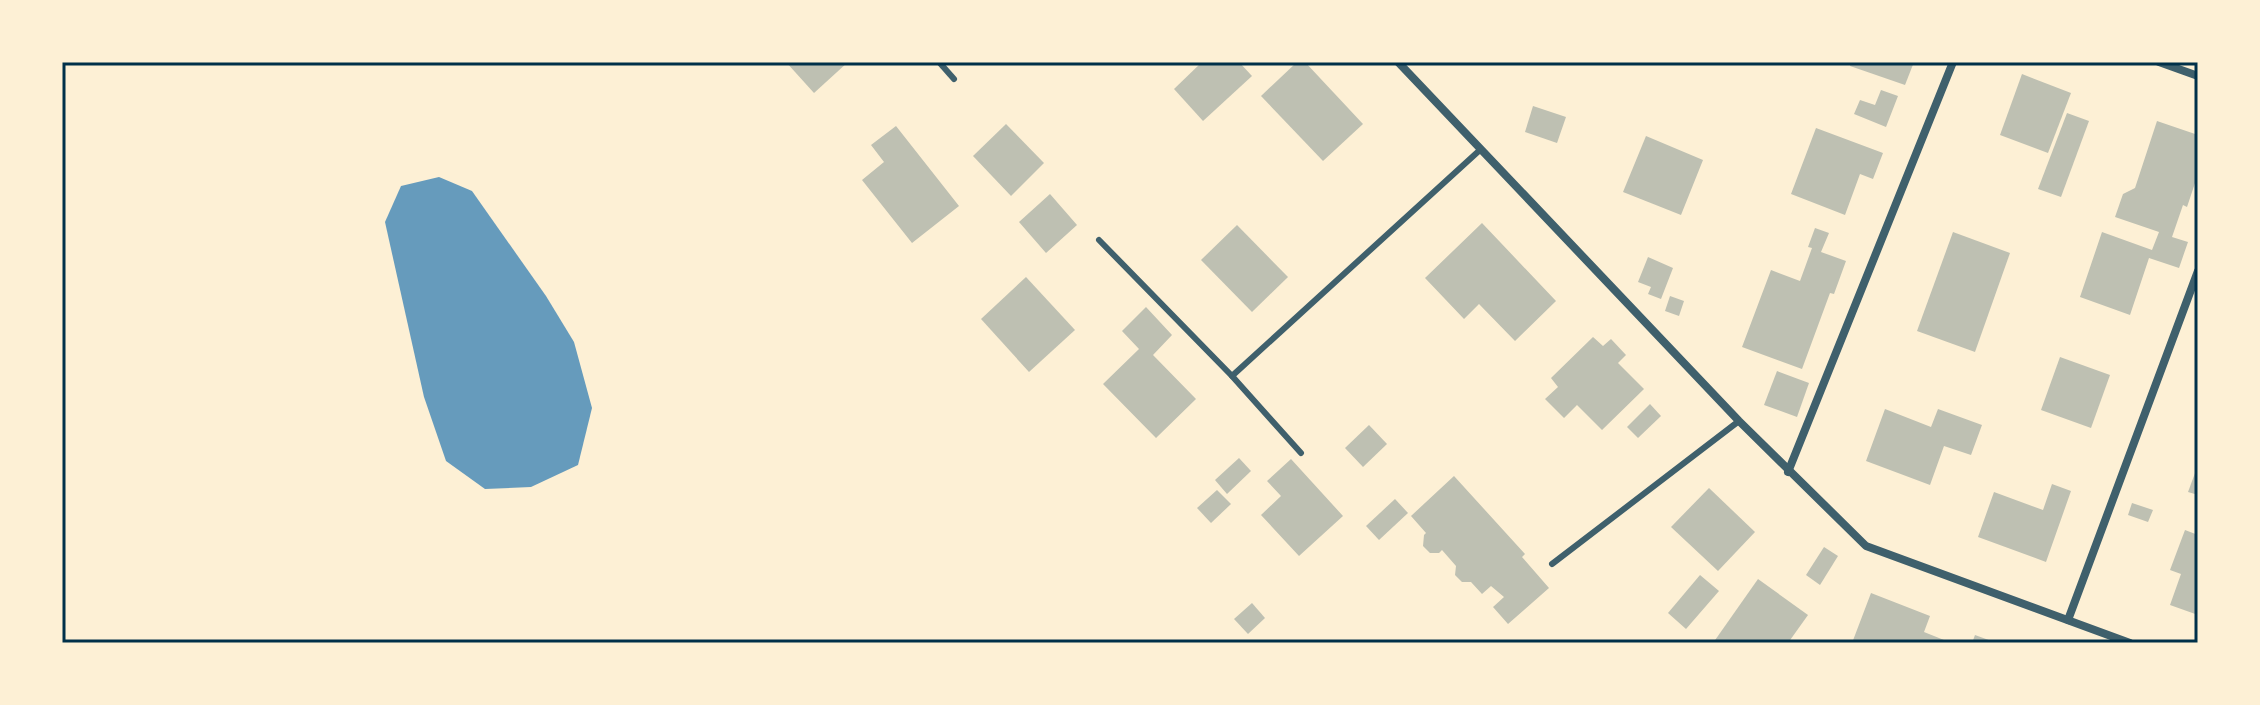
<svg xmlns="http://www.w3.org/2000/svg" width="2260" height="705" viewBox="0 0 2260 705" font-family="'Alegreya Sans',sans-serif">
<rect width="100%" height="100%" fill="#fdf0d5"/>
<path fill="#669bbc" d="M439,177L472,191L546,296L574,342L592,408L578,465L531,487L485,489L446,461L424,397L385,222L401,186Z"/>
<g fill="#bec0b2">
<path d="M786,62H848L814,93Z"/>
<path d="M1202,62H1239L1252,76L1203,121L1174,89Z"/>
<path d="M1297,62H1305L1363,124L1323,161L1261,96Z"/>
<path d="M1851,62H1914L1905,85L1850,66Z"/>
<path d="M2022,74L2071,93L2048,153L2000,135Z"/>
<path d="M1881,90L1898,96L1886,127L1854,114L1860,100L1875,105Z"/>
<path d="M1533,106L1566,117L1557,143L1525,132Z"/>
<path d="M2067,113L2089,121L2061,197L2038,189Z"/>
<path d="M2157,121L2198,135V174L2187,207L2183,205L2172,237L2188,242L2179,268L2149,258L2130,315L2080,297L2102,232L2152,250L2159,232L2115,217L2123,194L2135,188Z"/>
<path d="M1006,124L1044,163L1011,196L973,156Z"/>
<path d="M896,126L959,206L912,243L862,180L884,162L871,145Z"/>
<path d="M1816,128L1883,153L1873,179L1860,174L1845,215L1791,194Z"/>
<path d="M1646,136L1703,160L1681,215L1623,192Z"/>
<path d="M1050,194L1077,225L1046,253L1019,222Z"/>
<path d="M1482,223L1556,301L1515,341L1479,304L1464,319L1425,278Z"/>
<path d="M1237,225L1288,277L1252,312L1201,260Z"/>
<path d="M1815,228L1829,233L1821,252L1846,261L1834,294L1830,293L1802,369L1742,347L1771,270L1800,281L1812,248L1808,247Z"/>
<path d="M1953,232L2010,253L1975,352L1917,331Z"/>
<path d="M1648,257L1673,268L1661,299L1648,294L1651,287L1638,282Z"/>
<path d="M1026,277L1075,330L1029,372L981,319Z"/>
<path d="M1670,296L1684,301L1679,316L1665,311Z"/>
<path d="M1146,307L1172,335L1153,355L1196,399L1156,438L1103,384L1139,349L1122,331Z"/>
<path d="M1593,337L1603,346L1611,339L1626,355L1618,363L1644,389L1602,430L1577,405L1564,418L1545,399L1558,387L1551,378Z"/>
<path d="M2060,357L2110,375L2091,428L2041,410Z"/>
<path d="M1777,371L1809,383L1797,417L1764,405Z"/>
<path d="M1650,404L1661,416L1638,438L1627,427Z"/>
<path d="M1885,409L1931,427L1938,409L1982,425L1971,455L1944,446L1930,485L1866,461Z"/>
<path d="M1369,425L1387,444L1363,467L1345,448Z"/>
<path d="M1239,458L1251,471L1227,494L1215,480Z"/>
<path d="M1291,459L1343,516L1299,556L1261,515L1281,496L1267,481Z"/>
<path d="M2198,465V495L2188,492Z"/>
<path d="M1454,476L1525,554L1522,557L1549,588L1508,624L1493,607L1504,597L1491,586L1482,594L1471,582H1462L1455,575L1456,566L1442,550L1439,553H1430L1423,546L1424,535L1426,533L1411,516Z"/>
<path d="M2052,484L2071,491L2046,562L1978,537L1994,492L2043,510Z"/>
<path d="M1709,488L1755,532L1718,571L1671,527Z"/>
<path d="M1217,490L1231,504L1211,523L1197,508Z"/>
<path d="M1395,499L1408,513L1379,540L1366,526Z"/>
<path d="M2132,503L2153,510L2148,522L2128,515Z"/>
<path d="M2185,530L2198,535V615L2170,605L2181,574L2170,570Z"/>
<path d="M1824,547L1838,556L1820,585L1806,575Z"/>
<path d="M1700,575L1719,591L1686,629L1668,613Z"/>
<path d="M1758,579L1808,615L1788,643H1713Z"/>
<path d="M1871,593L1930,616L1924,632L1944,640L1942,643H1852Z"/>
<path d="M1252,603L1265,618L1248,634L1234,619Z"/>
<path d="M1975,635L1997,643H1972Z"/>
</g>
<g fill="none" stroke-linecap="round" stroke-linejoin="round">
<g stroke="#3f606c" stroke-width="6">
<path d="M939,62L954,79"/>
<path d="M1099,240L1232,376L1301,453"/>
<path d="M1232,376L1481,149"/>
<path d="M1552,564L1739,421"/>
</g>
<g stroke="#3f606c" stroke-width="8">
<path d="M1398,62L1739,421L1866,546L2130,643"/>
<path d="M2159,62L2198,76"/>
<path d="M1788,472L1953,62"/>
<path d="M2068,620L2198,271"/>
</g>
</g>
<rect width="2260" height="705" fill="none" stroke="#fdf0d5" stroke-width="128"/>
<rect x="64" y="64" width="2132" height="577" fill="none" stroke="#003049" stroke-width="3"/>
</svg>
